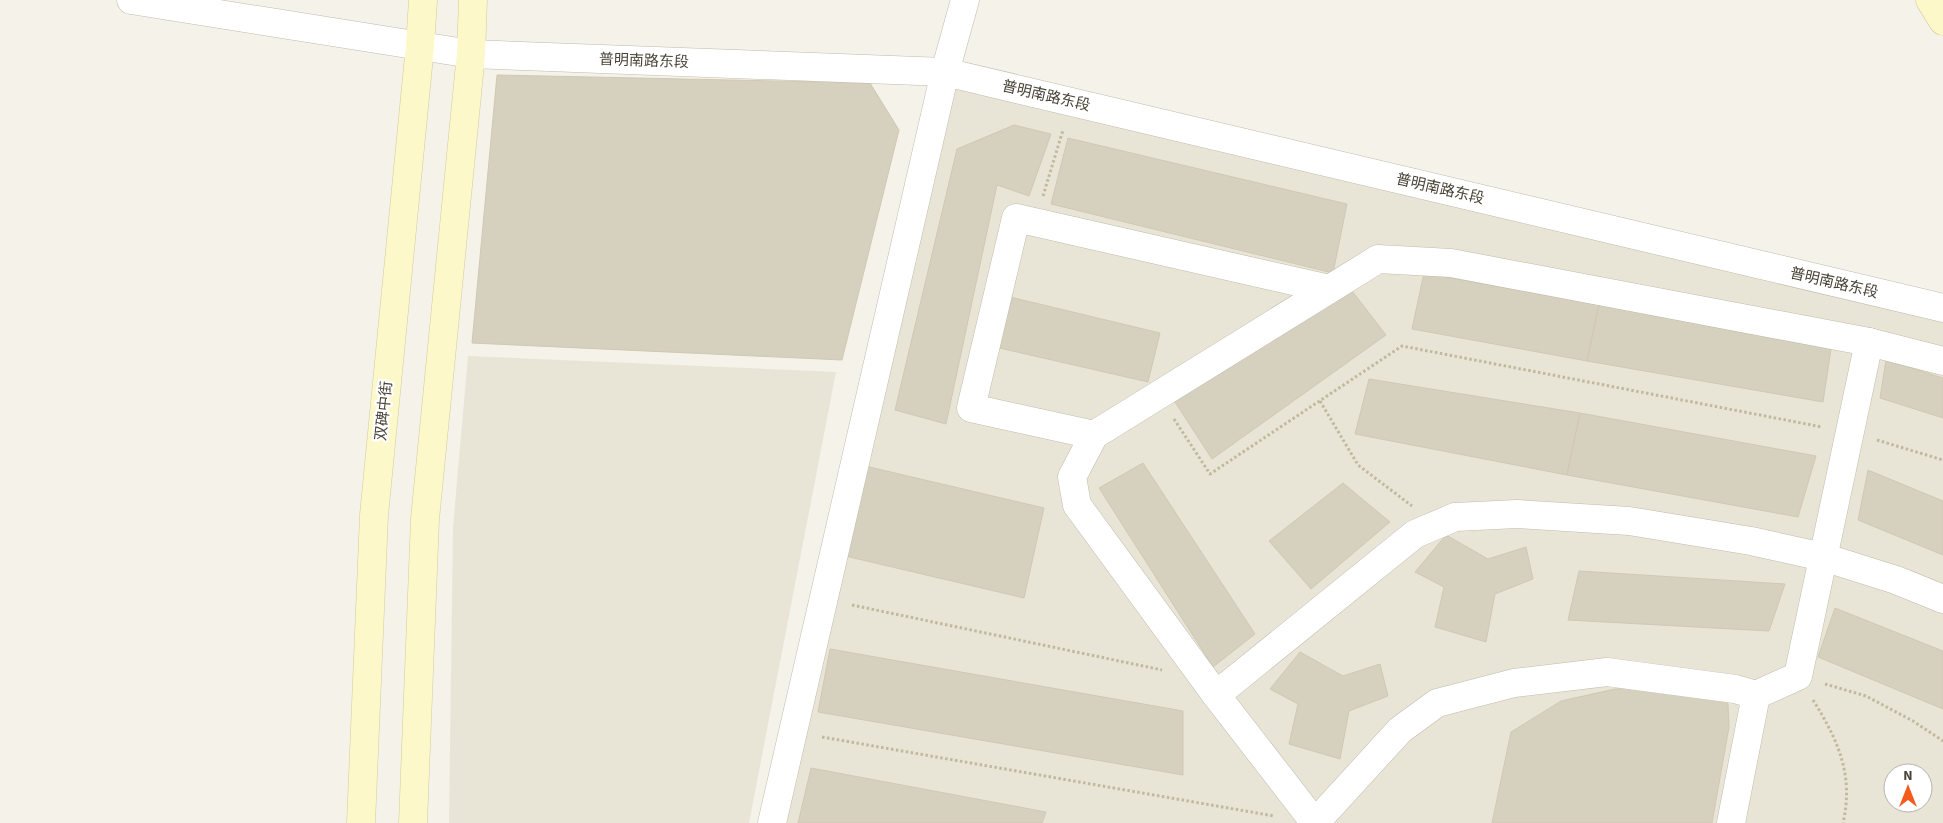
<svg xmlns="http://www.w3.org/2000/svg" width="1943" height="823" viewBox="0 0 1943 823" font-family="'Source Sans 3','Noto Sans SC',sans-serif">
<rect width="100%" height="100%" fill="#f4f2e9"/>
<g fill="#e8e5d7" fill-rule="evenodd">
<path d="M945,72L1943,308V823H772ZM1893,773H1923V803H1893Z"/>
<path d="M468,356L836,372L749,823H449L453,527Z"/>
</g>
<g fill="#d6d0bf" stroke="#d0c8b2">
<path d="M497,75L870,83L899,130L842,360L472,343Z"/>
<path d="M1014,125L1051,134L1029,196L997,185L946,424L895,410L957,149Z"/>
<path d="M1068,138L1347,204L1333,273L1051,204Z"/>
<path d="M1424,273L1599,305L1587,361L1412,329Z"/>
<path d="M1349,287L1386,335L1212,459L1175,402Z"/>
<path d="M1006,296L1160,333L1148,382L995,347Z"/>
<path d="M1599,305L1831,349L1823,402L1587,361Z"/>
<path d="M1886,360L1943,378V418L1880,398Z"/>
<path d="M1369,379L1580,413L1567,475L1355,434Z"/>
<path d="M1580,413L1816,456L1798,517L1567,475Z"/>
<path d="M1143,463L1255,634L1213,667L1099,488Z"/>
<path d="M861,465L1044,508L1024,598L841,555Z"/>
<path d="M1868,470L1943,501V555L1858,520Z"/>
<path d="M1343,483L1390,522L1311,589L1269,541Z"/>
<path d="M1446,535L1488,559L1526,547L1533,579L1495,594L1486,642L1435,627L1444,587L1415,572Z"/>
<path d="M1579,571L1785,584L1769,631L1568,620Z"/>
<path d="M1835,608L1943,651V709L1818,657Z"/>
<path d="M830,649L1183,711V775L818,712Z"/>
<path d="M1300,652L1343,676L1380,664L1388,696L1349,711L1340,759L1289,744L1298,704L1270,689Z"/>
<path d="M1657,687L1717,695L1728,704L1729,727L1712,823H1492L1511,732L1561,701L1615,689Z"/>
<path d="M811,768L1046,812L1042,823H798Z"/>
</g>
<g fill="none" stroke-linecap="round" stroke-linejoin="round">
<g stroke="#c0bbac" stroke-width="29">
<g id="street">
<path d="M131,0L471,54L945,72L1943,308"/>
<path d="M1869,342L1451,263L1378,259L1094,435L1072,477L1077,505L1216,695L1415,534L1455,517L1517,514L1629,521L1751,541L1823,557L1896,580L1943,599"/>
<path d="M1094,435L971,408L1016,218L1329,289"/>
<path d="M1216,695L1315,823"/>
<path d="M772,823L945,72L965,0"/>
<path d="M1315,823L1400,730L1437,703L1514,683L1607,672L1735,689L1756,695L1798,676L1869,342L1943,361"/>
<path d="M1731,823L1756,695"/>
</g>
</g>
<g stroke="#d3cb99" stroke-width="29">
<g id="secondary">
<path d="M1930,0L1943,21"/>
<path d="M361,823L374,515L420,46L423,0"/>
<path d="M413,823L425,519L471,54L473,0"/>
</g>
</g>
<g stroke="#c1b99d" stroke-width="3" stroke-dasharray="2.5 2.5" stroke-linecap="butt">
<path d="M1043,196L1063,130"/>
<path d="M1320,401L1358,465L1412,506"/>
<path d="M1174,419L1210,474L1402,346L1822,427"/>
<path d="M1877,440L1943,460"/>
<path d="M852,605L1162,670"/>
<path d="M1825,684L1866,696L1913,721L1943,741"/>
<path d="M1813,700C1838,740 1854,775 1843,823"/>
<path d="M822,737L1274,816"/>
</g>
<use href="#street" stroke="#fff" stroke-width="28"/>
<use href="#secondary" stroke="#fdf8ca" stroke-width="28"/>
</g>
<g text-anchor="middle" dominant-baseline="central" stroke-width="4.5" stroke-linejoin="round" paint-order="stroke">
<g font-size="15" fill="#484437" stroke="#fff">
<text transform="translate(644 61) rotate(2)">普明南路东段</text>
<text transform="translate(1046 96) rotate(13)">普明南路东段</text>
<text transform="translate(1440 189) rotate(13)">普明南路东段</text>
<text transform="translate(1834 283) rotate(13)">普明南路东段</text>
<text transform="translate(384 411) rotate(-84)">双碑中街</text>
</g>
</g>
<g transform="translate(1908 788)"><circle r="24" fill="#ffffff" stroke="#b6b4af"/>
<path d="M0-4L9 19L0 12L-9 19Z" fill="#f65b1e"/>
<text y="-8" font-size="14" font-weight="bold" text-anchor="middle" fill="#484437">N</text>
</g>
</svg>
